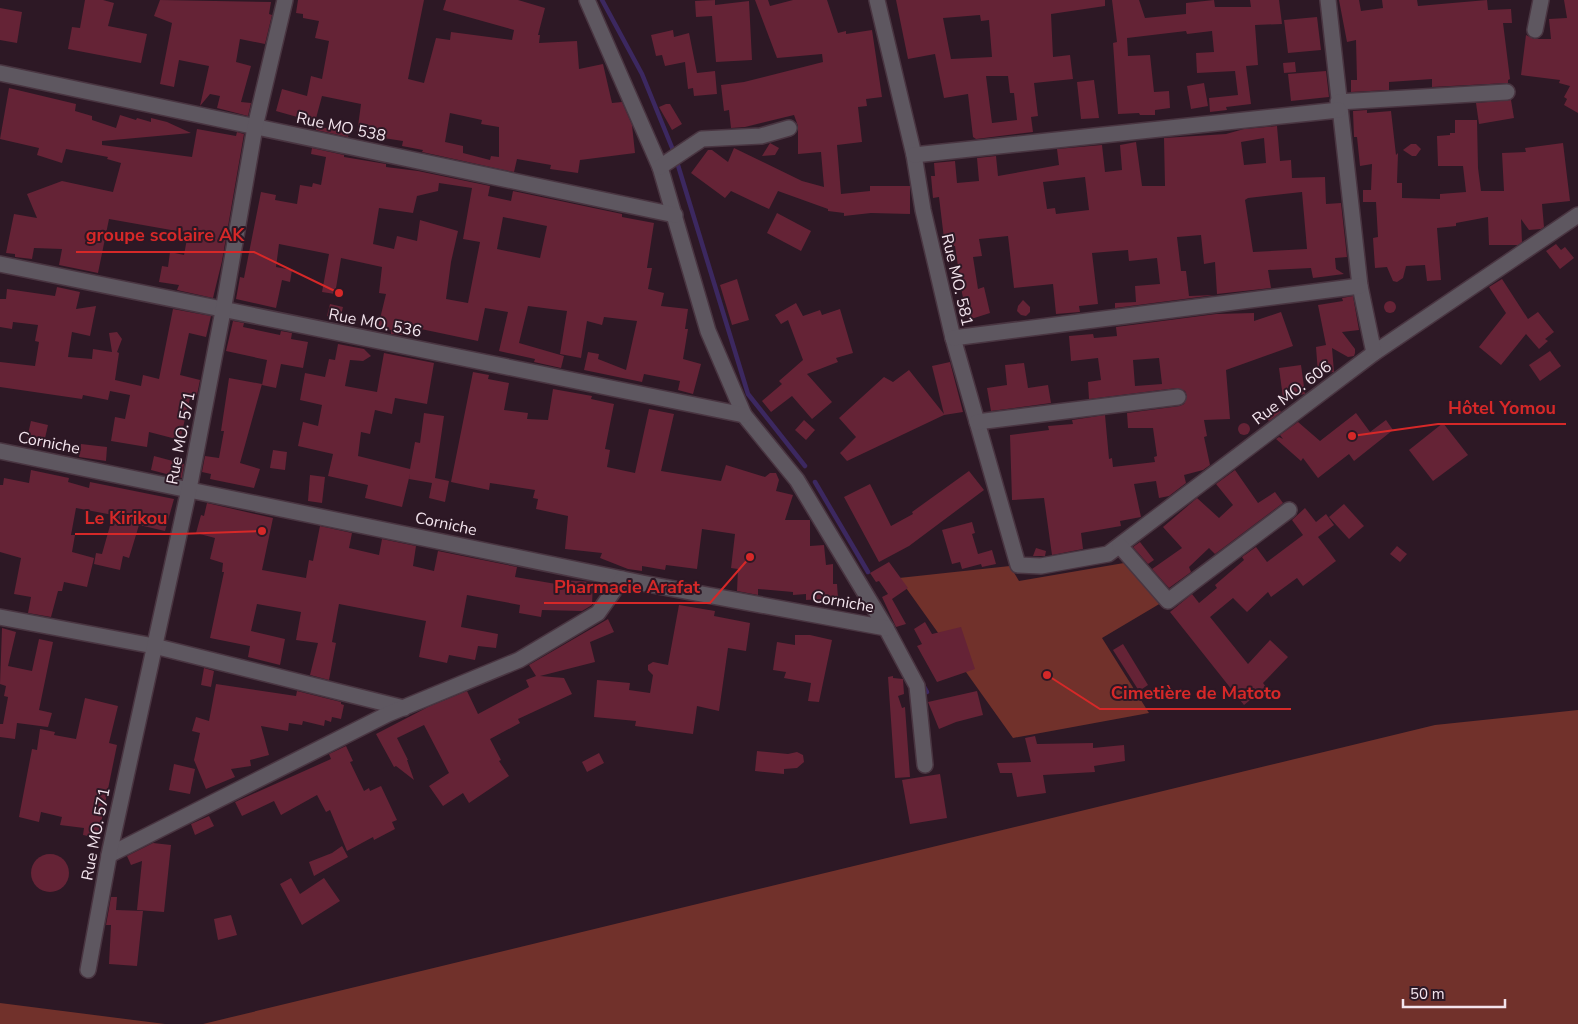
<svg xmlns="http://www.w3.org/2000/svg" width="1578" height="1024" viewBox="0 0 1578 1024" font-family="'Nunito Sans',sans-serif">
<rect width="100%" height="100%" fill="#2d1825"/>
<g fill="#71312b">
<path d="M1124,563L1161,603L1102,638L1149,713L1013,738L899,578L1010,566L1019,581Z"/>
<path d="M1578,710V1024H203L1435,725Z"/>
<path d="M0,1003L165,1024H0Z"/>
</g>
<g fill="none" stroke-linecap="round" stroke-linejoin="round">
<g stroke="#3c2860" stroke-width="4.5">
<path d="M602,0L642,74L673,150"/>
<path d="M677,162L748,394L805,466"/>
<path d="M815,482L868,572"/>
<path d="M922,683L927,692"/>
</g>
</g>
<g fill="#652336" fill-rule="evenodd">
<path d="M85,0H103L114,3L108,26L147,34L141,63L68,49L72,27L80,28Z"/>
<path d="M160,0L271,2L269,14L272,15L265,44L240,39L236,62L251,66L241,102L251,103L248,116L217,108L220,96L210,94L200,106L209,66L179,60L174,87L160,84L172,23L154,16Z"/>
<path d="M298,0H424L408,79L424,83L436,38L450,40L451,32L512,40L514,30L443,10L446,0H518L545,8L538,35H540L539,43L577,41L579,69L603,64L612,103L622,102L632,125L635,153L580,160L578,173L550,169L551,165L517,159L514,172L422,152L423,150L402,146L403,141L357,134L361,104L322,96L315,122L276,111L282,89L307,96L311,76L322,79L329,41L315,38L319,21L303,18V14L296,13ZM450,113L482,120L481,124L499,127V157L491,156L490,160L463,153V146L445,142Z"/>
<path d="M715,0V5L749,1L752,60L716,62L712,16L696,17L695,1Z"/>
<path d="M755,0H768L770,6L793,0H827L838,33L846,31V34L872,30L882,97L866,99L867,106L858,107L862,142L837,145L841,194L870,191V186H910V214L871,213L844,216V213L828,211V209L778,191L769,209L731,191L725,198L691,173L708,150H712L728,162L734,148L802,181L824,187L821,152L798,154V126L794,115L745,127L731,128L729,110L724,111L721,85L744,82L823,62L822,54L777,58Z"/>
<path d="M896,0H1105V6L1051,14L1053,57L1070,55L1073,79L1034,83L1038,116L1031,117L1033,132L976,139L973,137L968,94L944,98L935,54L908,59ZM980,15L981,21L989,20L992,57L951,59L943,18ZM986,76H1008L1010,93H1014L1017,120L992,123Z"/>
<path d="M1112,0H1139L1145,18L1186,14V3L1214,0L1215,7H1251L1250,0H1279L1282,24L1255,25L1258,65L1246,66L1251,104L1226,107L1227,110L1210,112L1209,98L1238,95L1235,71L1197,73L1196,53L1214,52L1212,31L1187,34L1186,31L1127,38L1128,56L1150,55L1154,92L1169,91L1170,108L1155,110V115H1140L1139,113L1118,114L1113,43L1117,42Z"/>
<path d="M1339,0H1359L1361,11L1383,8L1382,0H1417L1418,6L1487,0L1488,10L1511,9L1512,23H1503L1510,79L1508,80V83L1432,87V79L1389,82V90L1351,92V80H1357L1356,40L1347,42Z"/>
<path d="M1564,0H1578V113L1564,105L1567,99L1564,97L1570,86L1559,83L1560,80L1521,75L1526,35L1534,39H1551L1549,19L1567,18Z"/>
<path d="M0,8L22,12L17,43L0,40Z"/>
<path d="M1317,17L1321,50L1288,53L1284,20Z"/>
<path d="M673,30L674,37L689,33L697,73L715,71L717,94L694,96L693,88L688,89L685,62L665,66L662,55L656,56L651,35Z"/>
<path d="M1295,62L1296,72L1284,73L1283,63Z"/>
<path d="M1326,71L1329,97L1291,101L1288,74Z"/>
<path d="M1094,80L1099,118L1081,119L1077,82Z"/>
<path d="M1204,83L1208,106L1191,109L1187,86Z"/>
<path d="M9,88L76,104L75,111L92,116V120L116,128L120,115L136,120L137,118L151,122V118L167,122L191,133L102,141V145L192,157L197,129L236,136L237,132L244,134L222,261L213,298L177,290L179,285L159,282L162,266L168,267L170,252L184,255L188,233L109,219L98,273L59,265L62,249L34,248L32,259L15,257V254L6,253L14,214L37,218L27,194L62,181L113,192L121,163L107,159L108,157L66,149L62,163L37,155L39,148L0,139Z"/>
<path d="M1511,100L1514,118L1479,124L1476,103Z"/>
<path d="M666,104H670L682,124L672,130L659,107Z"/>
<path d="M1367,110V113L1391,111L1396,155L1398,153L1397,183H1402V198L1440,199V194L1466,192L1463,166H1438L1437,136L1450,135V133H1455V120H1477L1478,168L1481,191H1504L1502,153L1526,152L1525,148L1563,143L1570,201L1542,204L1544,227L1541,229L1529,230L1521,219L1522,242L1518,245H1489L1488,217L1456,223V226L1437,228L1441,280L1427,281L1425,265L1406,266L1403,278L1397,282L1393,281L1387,267L1375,268L1373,238L1378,237L1376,202H1363V190H1371L1372,164L1360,166L1357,137H1354L1353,111Z"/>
<path d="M316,126L349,133L348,137L316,130Z"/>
<path d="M1277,126L1280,161L1291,160L1292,178L1325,177L1326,204L1341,203L1347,257L1335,258L1336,269L1344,274L1313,278L1311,268L1268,270L1271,288L1217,294L1215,262L1204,264L1201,235L1177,237L1181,271H1186L1189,296L1215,295L1115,308V303L1136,302L1135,286L1160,284L1157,258L1129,261L1128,250L1092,253L1098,304L1079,306L1080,312L1056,314L1053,284L1014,288L1008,236L979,239L982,256L973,257L978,289L984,287L990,313L968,320L962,293L955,246L945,247L939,197L933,198L931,176H935L934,163L955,161L957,183L979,181L977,158L996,156L998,176L1059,165L1057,149L1102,145L1105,172L1122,170L1120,145L1136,142L1142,186H1165L1164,138L1226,134L1244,129ZM1264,138L1266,163L1244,165L1241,142ZM1085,177L1089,210L1056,214L1055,208L1047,209L1043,182ZM1302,192L1307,249L1253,252L1245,200L1248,198Z"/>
<path d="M770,143L779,148L775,155L762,156Z"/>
<path d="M1411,144H1416L1421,149L1416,156H1412L1403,150Z"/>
<path d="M312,148L344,155V157L386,164V167L418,171L490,186L488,196L511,201L513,191L622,214V217L654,223L647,268H652L648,289L664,293L661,306L688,309L685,329H688L683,359L701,364L693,394L678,390L680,381L644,374L642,382L584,370L588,352L599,354L598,359L626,370L637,321L604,317L602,325L587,321L581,358L560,354L567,311L528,306L519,343L564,356L561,368L534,362L535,359L499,351L508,312L485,308L478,341L421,329L420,336L391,334V330L378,327L386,294L379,293L382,267L341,258L335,294L322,292L329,254L279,244L276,267L292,270L290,282L282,280L276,308L236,299L240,277L244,278L261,192L276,195L275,200L297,204L300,185L312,187L313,183L321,185L326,157L311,154ZM439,183L472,188L463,239L480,242L468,303L446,299L451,262L458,231L420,220L417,241L397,236L394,249L373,244L379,208L413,213L417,196L438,191ZM503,217L547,226L540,258L497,249Z"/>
<path d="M777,213L811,231L801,251L767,233Z"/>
<path d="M1556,244L1561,250L1565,247L1574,258L1560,269L1546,251Z"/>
<path d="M737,279L749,320L732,325L720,285Z"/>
<path d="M1502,279L1528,319L1538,312L1554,332L1545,339L1548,341L1539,349L1526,334L1501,365L1479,347L1506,313L1489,287Z"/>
<path d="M57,287L80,292L76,309L96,306L90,336L72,332L68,357L92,359L93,349L112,352L109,333L117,332L122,339L117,352L119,353L115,380L141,386L143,375L159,379L173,309L211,316L206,337L189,333L180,375L200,380L197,395L191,394L180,440L149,432L147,447L111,441L115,417L125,419L130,395L110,391L108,400L83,395L82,399L0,387V362L35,366L39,342L35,341L38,325L13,322L12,329L0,327V299H6L7,289L55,296Z"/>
<path d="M1353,296L1359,330L1342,332L1355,349V353L1354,356L1348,357L1332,348L1334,372L1318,374L1316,347L1326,345L1318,305L1343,301L1342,298Z"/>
<path d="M1023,300L1030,307V312L1026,316L1021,315L1017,311L1018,306Z"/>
<circle cx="1390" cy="307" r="6"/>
<path d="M796,303L803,316L820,310L822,315L840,309L853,353L836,358L838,362L807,374L832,402L812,419L792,396L771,412L762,401L782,384L779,381L803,360L788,320L781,324L775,315Z"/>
<path d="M330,304L343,307L340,319L327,316Z"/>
<path d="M1281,312L1293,346L1226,370L1230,419L1204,420L1207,436L1204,437L1210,465L1203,470L1184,475L1186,483L1169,496L1159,498L1156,481L1134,484L1141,517L1120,521L1121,526L1081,533L1083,549L1052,555L1044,498L1012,500L1010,435L1049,430L1048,426L1073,424L1072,420L1105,415L1109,459L1112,458L1113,467L1155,462L1154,457L1157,456L1153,428H1128L1127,413L1180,406L1184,404L1187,396L1185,391L1177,388L1089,399L1088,382L1101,380L1098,358L1071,361L1069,336L1093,334L1094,338L1117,336L1116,327L1216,314L1254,313V321ZM1159,358L1162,384L1135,386L1133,360Z"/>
<path d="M233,321L244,323L243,327L280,335L281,331L292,333L291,339L308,342L303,368L281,364L276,388L262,385L267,360L226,351Z"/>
<path d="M338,344L364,349L371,356L363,361L350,360L345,386L377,392L384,353L434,363L427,404L395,398L392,414L375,410L370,434L361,432L358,456L410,469L415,442L420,443L424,413L444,416L435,478L449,481L445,502L429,498L432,483L409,479L410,474L402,507L365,498L368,485L328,476L333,454L298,446L303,422L318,426L322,405L300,400L305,373L325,377L329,359L335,360Z"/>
<path d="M1550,351L1561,366L1540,381L1529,365Z"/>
<path d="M950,362L963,412L944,415L847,461L840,453L856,437L839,418L884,377L893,382L909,370L944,414L932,366Z"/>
<path d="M1024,363L1028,388L1048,385L1051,403L991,411L987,388L1007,385L1005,365Z"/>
<path d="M1301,365L1305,394L1283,398L1279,368Z"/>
<path d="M473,372L489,375L488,379L509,383L504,410L528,413L527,419L548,420L553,389L592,396L591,399L614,404L605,449L610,450L607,467L635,473L649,409L674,414L661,471L721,481L726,465L765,477L770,473H776L779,480L776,491L793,495L785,520H810V546L824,545L826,565L833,564V584H837L838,598L806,600V594L793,595V592L758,589V595L737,591L738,569L731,568L735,534L702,529L697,569L666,565L665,570L642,566V571L628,569L600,558L602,553L565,549L568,516L536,509L538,499L533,498L535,490L490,483L489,490L451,482Z"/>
<path d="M229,378L262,384L240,463L260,469L254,488L210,479L211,474L202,472L205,456L219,458L224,431H221Z"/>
<path d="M1276,405L1281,412L1269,421L1264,414Z"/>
<path d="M1356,413L1370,432L1386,420L1393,430L1354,461L1349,454L1318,478L1303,458L1301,461L1276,439L1279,437L1283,439L1280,435L1298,422L1320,441Z"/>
<path d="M804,420L815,430L806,440L795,430Z"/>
<path d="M31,421L48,425L43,447L26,443Z"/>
<circle cx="1244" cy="429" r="6"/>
<path d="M1443,423L1468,455L1433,481L1409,450Z"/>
<path d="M81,444L107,447L106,461L79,457Z"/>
<path d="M273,450L287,452L285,470L270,468Z"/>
<path d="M154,456L184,464L182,478L151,470Z"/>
<path d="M31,470L69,478L68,482L89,488L90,482L174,499L165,531L139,525L129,558L123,556L120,570L94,564L96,553L102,554L113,515L76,508L71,535H75L72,552L94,558L87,587L64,582L62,591H58L51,617L28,613L31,597L14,594L21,558L0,552V485H3L4,478L29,483Z"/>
<path d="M1235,470L1258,503L1275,492L1283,503L1215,554L1209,548L1189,567L1191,572L1169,588L1152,569L1182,548L1163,527L1197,498L1219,518L1233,505L1216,484Z"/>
<path d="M969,471L984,490L909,546L879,562L844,497L870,484L891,526L913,514L912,512Z"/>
<path d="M310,475L325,477L322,503L308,501Z"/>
<path d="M207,503L273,518L262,570L306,578L309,560L313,561L320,526L352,533L349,548L379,555L382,539L416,546L413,566L434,571L438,551L517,567L515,577L562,585V580L593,582L592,605L582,611L542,610L541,617L519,613L520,605L467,595L461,627L498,634L496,648L478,646L475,660L449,655L447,663L419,657L426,621L339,604L332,642L336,643L329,680L310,675L318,643L296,640L301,612L257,604L251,631L285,639L280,665L248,657L250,646L210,638L224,572H222L223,563L210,559L215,538L196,533L201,515L204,516Z"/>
<path d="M1344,504L1364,526L1349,539L1329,517Z"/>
<path d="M1305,508L1316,522L1326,514L1334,525L1318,537L1336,561L1303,586L1297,578L1271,597L1268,592L1247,612L1233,598L1210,617L1248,664L1270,640L1288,657L1263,683L1266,687L1244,705L1170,612L1192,594L1199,603L1217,588L1215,585L1244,560L1242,557L1256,547L1267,562L1303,535L1292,520Z"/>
<path d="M972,522L975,533L972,534L978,554L992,550L996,564L982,567L981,564L962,569L960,562L952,564L942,530Z"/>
<path d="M1140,542L1154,560L1148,564L1133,547Z"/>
<path d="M1397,546L1407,554L1400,562L1390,554Z"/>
<path d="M1036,548L1046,551L1045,556H1033Z"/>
<path d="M889,562L908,588L892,599L906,624L896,627L882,597L888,594L879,581L876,582L870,573Z"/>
<path d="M679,605L715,611L714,616L750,623L746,651L728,648L719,711L697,706L693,734L635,726L636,721L594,717L597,680L630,683L629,690L650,693L653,675L648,670V665L653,662L668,665Z"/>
<path d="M608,619L614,632L590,642L595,662L540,676L564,678L572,694L518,719L520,723L490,739L501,760L499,761L509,776L469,803L463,793L443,806L429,786L449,773L424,725L397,738L408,760H407L414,780L396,766L394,767L376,734L428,707L467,691L478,714L529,687L526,680L536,676L529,665Z"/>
<path d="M925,622L932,634L961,627L975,669L937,682L917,646L922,644L914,629Z"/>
<path d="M2,628L16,632L8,666L32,671L39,639L53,642L39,710L52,713L48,727L17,723L15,739L0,737V724H3L8,697L4,696L6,686L0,684Z"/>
<path d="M795,635H810L832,640L819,702L808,701L811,683L784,678L786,672L773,670L777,642L795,645Z"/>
<path d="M1123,644L1148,685L1139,691L1113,650Z"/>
<path d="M204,668L214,671L211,687L201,685Z"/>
<path d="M893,676V678L903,679L904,694L898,696L902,708L905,707L910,777L895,778L888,677Z"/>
<path d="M216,684L296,696L297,691L341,702V704L344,705L341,719L332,717L331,722L325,720L324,726L303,721L302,725L289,723L288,731L261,726L269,755L250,760L251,766L231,769L235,777L206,789L194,760L200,733L192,731L196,717L209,721Z"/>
<path d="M977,691L983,715L956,722L939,729L928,702Z"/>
<path d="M85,698L118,706L109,743L117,745L98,838L83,835L84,828L60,825L62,817L41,812L39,822L19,817L32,749L37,750L40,729L55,732L54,735L76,739Z"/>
<path d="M1035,736L1037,744L1093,743V748L1124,745L1125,761L1094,766L1095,772L1043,775L1046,793L1017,797L1012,773H1000L997,763L1031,762L1025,738Z"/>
<path d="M346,746L353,761L350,762L364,791L369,788L370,791L381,786L397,820L392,822L395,829L374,840L373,837L347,851L330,810L326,812L317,795L281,815L274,801L242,816L235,802L331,759L329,754Z"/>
<path d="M757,751L788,754L797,752L803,755L804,762L797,768L784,769V774L755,771Z"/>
<path d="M599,753L604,763L587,772L582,762Z"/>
<path d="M174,764L195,769L190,794L169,790Z"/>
<path d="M940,774L947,818L910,824L902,780Z"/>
<path d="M209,816L214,826L195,835L191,824Z"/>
<path d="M153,843L171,845L164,912L137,910L142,861L131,865L127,856Z"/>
<path d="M342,846L348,857L314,876L309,862L332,853Z"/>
<circle cx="50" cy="873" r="19"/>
<path d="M291,878L300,894L324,878L340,901L302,925L280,884Z"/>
<path d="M111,897H117L116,910L143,911L137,966L109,964L111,925H106Z"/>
<path d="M231,915L237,935L218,940L214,919Z"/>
</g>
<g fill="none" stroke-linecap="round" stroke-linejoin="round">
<g stroke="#493541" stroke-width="18">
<g id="minor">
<path d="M587,0L660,167L708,331L744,415L797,480L886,628L917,686L925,765"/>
<path d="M877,0L914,155L923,210L953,338L1018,565L1041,566L1108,554L1374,353L1578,215"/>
<path d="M1328,0L1360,286L1374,353"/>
<path d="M1535,30L1541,0"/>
<path d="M0,73L675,215"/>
<path d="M1338,102L1507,92"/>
<path d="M914,155L1339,110"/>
<path d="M660,167L702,139L761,136L789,128"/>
<path d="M0,264L744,415"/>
<path d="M953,338L1360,286"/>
<path d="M977,422L1178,397"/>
<path d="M0,451L642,583L886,628"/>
<path d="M1120,546L1168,601L1289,510"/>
<path d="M0,617L154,646L404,708"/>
<path d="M109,855L388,714L519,660L598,613L622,579"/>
<path d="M88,970L110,850L189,489L223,311L255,127L285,0"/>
</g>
</g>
<use href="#minor" stroke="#5e5760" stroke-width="15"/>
</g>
<g text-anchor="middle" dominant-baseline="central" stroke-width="4" stroke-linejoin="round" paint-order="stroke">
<g font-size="16" fill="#f3e4ed" stroke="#2d1825">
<text transform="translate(341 127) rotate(12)">Rue MO 538</text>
<text transform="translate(957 280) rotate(77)">Rue MO. 581</text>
<text transform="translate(375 323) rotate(11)">Rue MO. 536</text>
<text transform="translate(1292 393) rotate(-37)">Rue MO. 606</text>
<text transform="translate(181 438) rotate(-79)">Rue MO. 571</text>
<text transform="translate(49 443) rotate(11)">Corniche</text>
<text transform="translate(446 524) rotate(12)">Corniche</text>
<text transform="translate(843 602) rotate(10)">Corniche</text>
<text transform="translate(96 834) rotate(-79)">Rue MO. 571</text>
</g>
</g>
<path fill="none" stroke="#d62828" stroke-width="2" d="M339 293L254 252H76M1352 436L1438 424H1566M262 531L178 534H75M750 557L710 603H544M1047 675L1100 709H1291"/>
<g fill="#d62828" stroke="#2d1825" stroke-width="2">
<circle cx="339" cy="293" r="5"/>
<circle cx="1352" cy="436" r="5"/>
<circle cx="262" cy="531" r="5"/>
<circle cx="750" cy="557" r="5"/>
<circle cx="1047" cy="675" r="5"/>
</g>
<g font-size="18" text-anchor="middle" font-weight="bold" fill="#d62828" stroke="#2d1825" stroke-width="4" stroke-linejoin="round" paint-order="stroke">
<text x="165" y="241">groupe scolaire AK</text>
<text x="1502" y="414">Hôtel Yomou</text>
<text x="126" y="524">Le Kirikou</text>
<text x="627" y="593">Pharmacie Arafat</text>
<text x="1196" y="699">Cimetière de Matoto</text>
</g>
<path d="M1403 999v8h102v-8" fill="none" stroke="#f3e4ed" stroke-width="2.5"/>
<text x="1410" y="999" font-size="15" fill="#f3e4ed" stroke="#2d1825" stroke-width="4" paint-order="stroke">50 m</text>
</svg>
